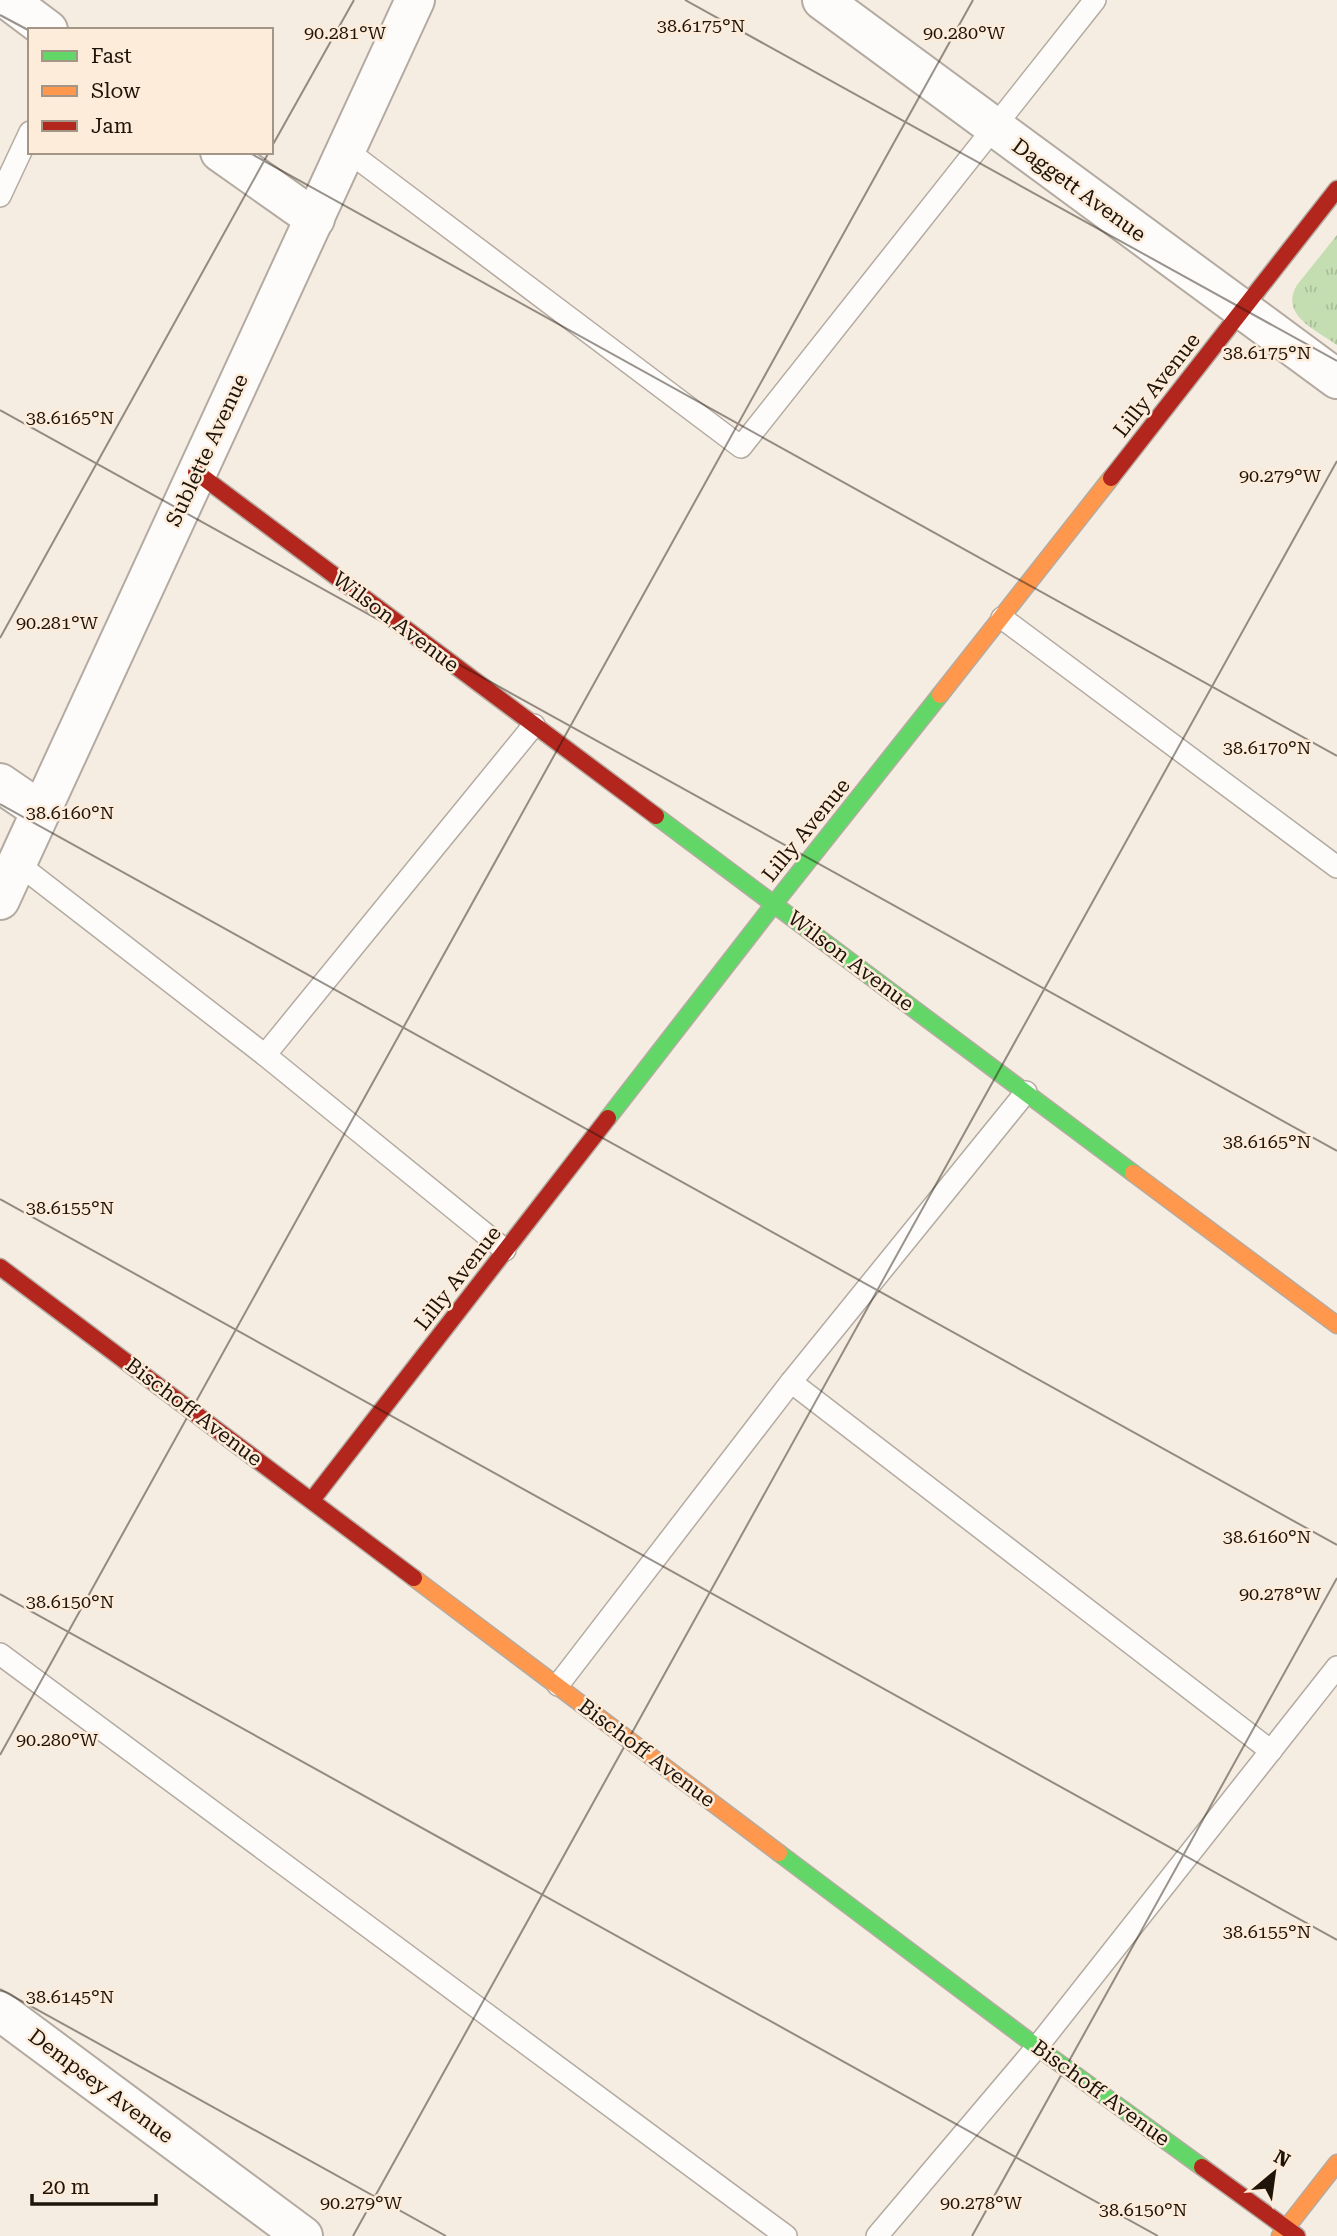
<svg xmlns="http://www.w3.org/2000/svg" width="1337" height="2236" viewBox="0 0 1337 2236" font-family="'Roboto Serif',serif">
<defs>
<pattern id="park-tufts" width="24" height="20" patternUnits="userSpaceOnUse" patternTransform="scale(1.75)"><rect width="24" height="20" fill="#c5deb1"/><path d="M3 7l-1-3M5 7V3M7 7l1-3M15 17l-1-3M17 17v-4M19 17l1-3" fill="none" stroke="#a9be97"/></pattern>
</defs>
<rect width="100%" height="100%" fill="#f5ece2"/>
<path fill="url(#park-tufts)" d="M1337,235V345C1316,330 1279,315 1297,285Z"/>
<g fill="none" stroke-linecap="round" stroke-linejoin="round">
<g stroke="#b3aba1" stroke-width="24">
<g id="lane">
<path d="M345,149L741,447L1095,0"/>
<path d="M0,196L30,132"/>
<path d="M1002,618L1337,867"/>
<path d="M17,863L265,1055L505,1250"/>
<path d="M265,1055L534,725"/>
<path d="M791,1382L1271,1751"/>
<path d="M0,1654L786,2236"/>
<path d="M558,1685L791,1382L1026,1092"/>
<path d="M877,2236L1037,2047L1337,1667"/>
</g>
</g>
<g stroke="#b3aba1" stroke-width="42">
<g id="street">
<path d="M8,0L48,30"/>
<path d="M822,0L1337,379"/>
<path d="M220,152L315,219"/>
<path d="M0,783L41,811"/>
<path d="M0,900L415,0"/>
<path d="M0,2011L303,2236"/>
</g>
</g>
<g stroke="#b3aba1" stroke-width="19">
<g id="fast">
<path d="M656,816L1133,1173"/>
<path d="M608,1118L774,904L940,695"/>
<path d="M779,1853L1037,2047L1202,2167"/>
</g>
</g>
<g stroke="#b3aba1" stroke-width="19">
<g id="slow">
<path d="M940,695L1111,478"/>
<path d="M1133,1173L1337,1325"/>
<path d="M414,1578L779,1853"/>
<path d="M1280,2236L1337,2163"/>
</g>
</g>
<g stroke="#b3aba1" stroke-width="19">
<g id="jam">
<path d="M196,472L656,816"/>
<path d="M1111,478L1337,189"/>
<path d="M0,1267L414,1578"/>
<path d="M312,1500L608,1118"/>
<path d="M1202,2167L1297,2236"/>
</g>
</g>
<use href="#lane" stroke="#fefcfb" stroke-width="21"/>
<use href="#street" stroke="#fefcfb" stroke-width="38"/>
<use href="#fast" stroke="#63d668" stroke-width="16"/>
<use href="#slow" stroke="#ff974d" stroke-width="16"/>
<use href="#jam" stroke="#b3261e" stroke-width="16"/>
</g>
<path fill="none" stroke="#1e1409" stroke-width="2" stroke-opacity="0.45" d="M685,0L1337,361M0,15L30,31M271,148L354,0M248,152L1337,756M0,410L1337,1151M0,638L269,152M0,804L1337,1545M0,1199L1337,1940M0,1594L1158,2236M0,1755L973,0M0,1989L446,2236M353,2236L1337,461M972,2236L1337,1578"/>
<g text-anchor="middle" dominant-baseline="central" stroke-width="5" stroke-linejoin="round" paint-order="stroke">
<g font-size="21" fill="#1e1409" stroke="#fdecda">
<text transform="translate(1079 190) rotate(36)">Daggett Avenue</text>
<text transform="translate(1157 385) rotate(-52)">Lilly Avenue</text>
<text transform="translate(207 450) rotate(-65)">Sublette Avenue</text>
<text transform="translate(396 622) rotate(37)">Wilson Avenue</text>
<text transform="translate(806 830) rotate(-51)">Lilly Avenue</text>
<text transform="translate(851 961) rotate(37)">Wilson Avenue</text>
<text transform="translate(458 1278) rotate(-52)">Lilly Avenue</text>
<text transform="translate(194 1412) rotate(37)">Bischoff Avenue</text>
<text transform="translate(647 1753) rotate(37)">Bischoff Avenue</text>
<text transform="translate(101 2086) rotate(37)">Dempsey Avenue</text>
<text transform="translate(1101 2093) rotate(36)">Bischoff Avenue</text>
</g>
</g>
<g font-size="18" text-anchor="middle" fill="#1e1409" stroke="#fdecda" stroke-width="5" stroke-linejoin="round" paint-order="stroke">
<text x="701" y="32">38.6175°N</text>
<text x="345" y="39">90.281°W</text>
<text x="964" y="39">90.280°W</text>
<text x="1267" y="359">38.6175°N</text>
<text x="70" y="424">38.6165°N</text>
<text x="1280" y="482">90.279°W</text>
<text x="57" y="629">90.281°W</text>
<text x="1267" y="754">38.6170°N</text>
<text x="70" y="819">38.6160°N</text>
<text x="1267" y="1148">38.6165°N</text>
<text x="70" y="1214">38.6155°N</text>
<text x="1267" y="1543">38.6160°N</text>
<text x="1280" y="1600">90.278°W</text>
<text x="70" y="1608">38.6150°N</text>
<text x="57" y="1746">90.280°W</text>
<text x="1267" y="1938">38.6155°N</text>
<text x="70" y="2003">38.6145°N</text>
<text x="361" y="2209">90.279°W</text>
<text x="981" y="2209">90.278°W</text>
<text x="1143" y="2216">38.6150°N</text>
</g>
<rect x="28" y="28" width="245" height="126" fill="#fdecda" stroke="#a49686" stroke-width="2"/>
<rect x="42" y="51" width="35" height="10" fill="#63d668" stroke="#a49686" stroke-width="2"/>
<text x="91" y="63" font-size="21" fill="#1e1409">Fast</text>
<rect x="42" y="86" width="35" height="10" fill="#ff974d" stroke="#a49686" stroke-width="2"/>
<text x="91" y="98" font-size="21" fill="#1e1409">Slow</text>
<rect x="42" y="121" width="35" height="10" fill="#b3261e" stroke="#a49686" stroke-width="2"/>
<text x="91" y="133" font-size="21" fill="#1e1409">Jam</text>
<g transform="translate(1274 2173) rotate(29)" stroke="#fdecda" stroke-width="5" paint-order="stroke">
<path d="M0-5L12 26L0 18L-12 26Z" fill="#1e1409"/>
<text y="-10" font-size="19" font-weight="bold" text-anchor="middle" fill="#1e1409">N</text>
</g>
<path d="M32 2194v10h124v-10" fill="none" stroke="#1e1409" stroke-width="3.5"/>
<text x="42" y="2194" font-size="21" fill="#1e1409" stroke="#fdecda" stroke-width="5" paint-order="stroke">20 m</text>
</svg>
